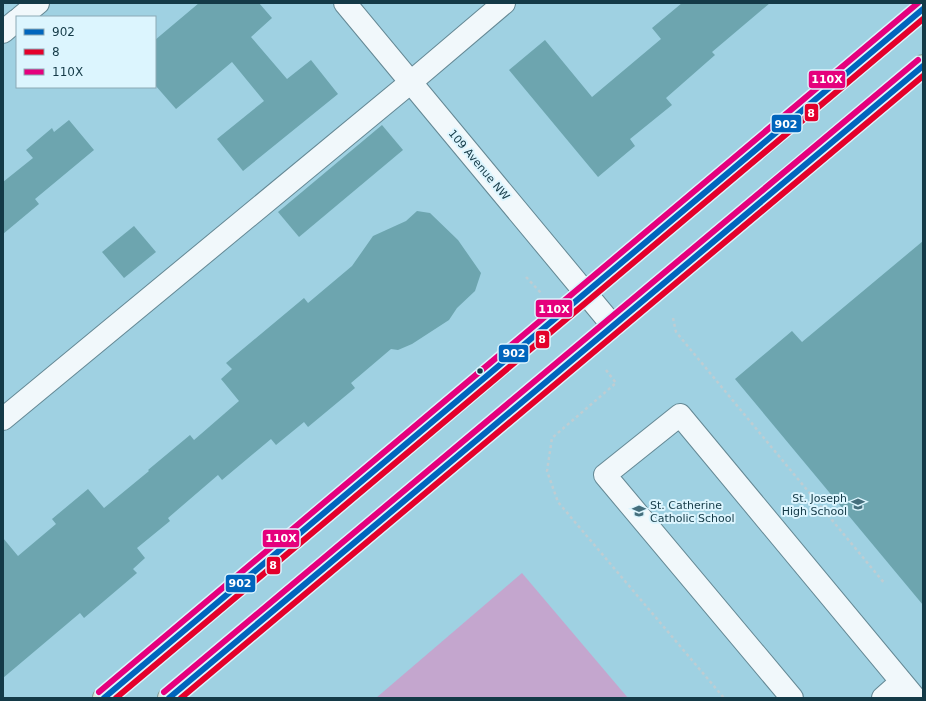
<svg xmlns="http://www.w3.org/2000/svg" width="926" height="701" viewBox="0 0 926 701" font-family="'DejaVu Sans',sans-serif">
<rect width="100%" height="100%" fill="#9fd1e2"/>
<path fill="#c4a6ce" d="M522,573L628,698H376Z"/>
<g fill="#6da5af">
<path d="M199,3H259L272,18L251,37L287,79L311,60L338,94L243,171L217,139L264,101L232,62L176,109L155,85V40Z"/>
<path d="M682,3H770L712,52L715,55L666,98L672,105L630,139L635,146L598,177L509,70L545,40L592,97L661,39L652,28Z"/>
<path d="M69,120L94,150L35,199L39,204L3,234V182L33,158L26,150L52,128L54,132Z"/>
<path d="M382,125L403,150L299,237L278,212Z"/>
<path d="M417,211L430,213L458,240L481,273L475,291L457,308L449,320L412,344L398,350L391,349L351,383L355,388L308,427L304,422L276,445L271,439L222,480L218,475L168,518L170,521L137,548L145,558L133,569L137,573L84,618L80,613L3,678V538L18,556L56,524L52,519L88,489L104,508L149,471L148,470L190,435L194,440L239,401L221,379L232,369L226,363L304,298L308,303L352,266L373,236L406,221Z"/>
<path d="M134,226L156,252L124,278L102,252Z"/>
<path d="M923,241V605L735,379L792,331L802,342Z"/>
</g>
<g fill="none" stroke-linecap="round" stroke-linejoin="round">
<g stroke="#648894" stroke-width="24">
<g id="minor">
<path d="M345,3L613,326"/>
<path d="M21,17L38,3"/>
<path d="M3,32L17,20"/>
<path d="M3,419L411,82L504,3"/>
<path d="M792,698L605,475L680,415L915,698"/>
<path d="M883,698L901,682"/>
</g>
</g>
<g stroke="#879f97" stroke-width="24">
<g id="major">
<path d="M104,698L923,9"/>
<path d="M169,698L923,66"/>
</g>
</g>
<g stroke="#becdd3" stroke-width="2.5" stroke-dasharray="3 3" stroke-linecap="butt">
<path d="M526,277L542,294"/>
<path d="M673,318L676,332L885,584"/>
<path d="M606,370L616,383L552,438L547,471L558,502L724,698"/>
</g>
<use href="#minor" stroke="#f1f8fb" stroke-width="22"/>
<use href="#major" stroke="#dde4dc" stroke-width="22"/>
<g stroke="#dcf5fe" stroke-width="9">
<g id="bus-1">
<path d="M104,698L923,9"/>
<path d="M169,698L923,66"/>
</g>
</g>
<g stroke="#dcf5fe" stroke-width="9">
<g id="bus-2">
<path d="M116,698L923,19"/>
<path d="M181,698L923,76"/>
</g>
</g>
<g stroke="#dcf5fe" stroke-width="9">
<g id="bus-3">
<path d="M99,692L918,3"/>
<path d="M164,692L918,60"/>
</g>
</g>
<use href="#bus-1" stroke="#0065bd" stroke-width="6"/>
<use href="#bus-2" stroke="#e4002b" stroke-width="6"/>
<use href="#bus-3" stroke="#e5007d" stroke-width="6"/>
</g>
<defs>
<g id="school-bare" transform="scale(1.08)"><path d="M0-5L7-2L0 1L-7-2ZM-4 1L0 2.5L4 1V4Q0 6-4 4Z" fill="#456f7d" stroke="#dcf5fe" stroke-width="2.5" paint-order="stroke"/></g>
</defs>
<g fill-rule="evenodd">
<use href="#school-bare" x="858" y="504"/>
<use href="#school-bare" x="639" y="511"/>
</g>
<circle fill="#143a47" stroke="#dcf5fe" stroke-width="1.5" cx="480" cy="371" r="3.5"/>
<g text-anchor="middle" dominant-baseline="central" stroke-width="4" stroke-linejoin="round" paint-order="stroke">
<g font-size="11" fill="#143a47" stroke="#dcf5fe">
<text transform="translate(479 165) rotate(50)">109 Avenue NW</text>
</g>
<g font-size="11" fill="#143a47" stroke="#dcf5fe" text-anchor="end">
<text x="847" y="498">St. Joseph<tspan x="847" dy="13">High School</tspan></text>
<text x="650" y="505" text-anchor="start">St. Catherine<tspan x="650" dy="13">Catholic School</tspan></text>
</g>
</g>
<g stroke="#dcf5fe" stroke-width="1.5">
<rect x="808" y="70" width="38" height="19" rx="4" fill="#e5007d"/>
<rect x="804" y="103" width="15" height="19" rx="4" fill="#e4002b"/>
<rect x="771" y="114" width="31" height="19" rx="4" fill="#0065bd"/>
<rect x="535" y="299" width="38" height="19" rx="4" fill="#e5007d"/>
<rect x="535" y="330" width="15" height="19" rx="4" fill="#e4002b"/>
<rect x="498" y="344" width="31" height="19" rx="4" fill="#0065bd"/>
<rect x="262" y="529" width="38" height="19" rx="4" fill="#e5007d"/>
<rect x="266" y="556" width="15" height="19" rx="4" fill="#e4002b"/>
<rect x="225" y="574" width="31" height="19" rx="4" fill="#0065bd"/>
</g>
<g font-size="11" text-anchor="middle" font-weight="bold" fill="#fff">
<text x="827" y="83">110X</text>
<text x="811" y="117">8</text>
<text x="786" y="128">902</text>
<text x="554" y="313">110X</text>
<text x="542" y="343">8</text>
<text x="514" y="357">902</text>
<text x="281" y="542">110X</text>
<text x="273" y="569">8</text>
<text x="240" y="587">902</text>
</g>
<rect width="926" height="701" fill="none" stroke="#143a47" stroke-width="8"/>
<rect x="16" y="16" width="140" height="72" fill="#dcf5fe" stroke="#8caab5"/>
<rect x="24" y="29" width="20" height="6" fill="#0065bd" stroke="#8caab5"/>
<text x="52" y="36" font-size="12" fill="#143a47">902</text>
<rect x="24" y="49" width="20" height="6" fill="#e4002b" stroke="#8caab5"/>
<text x="52" y="56" font-size="12" fill="#143a47">8</text>
<rect x="24" y="69" width="20" height="6" fill="#e5007d" stroke="#8caab5"/>
<text x="52" y="76" font-size="12" fill="#143a47">110X</text>
</svg>
